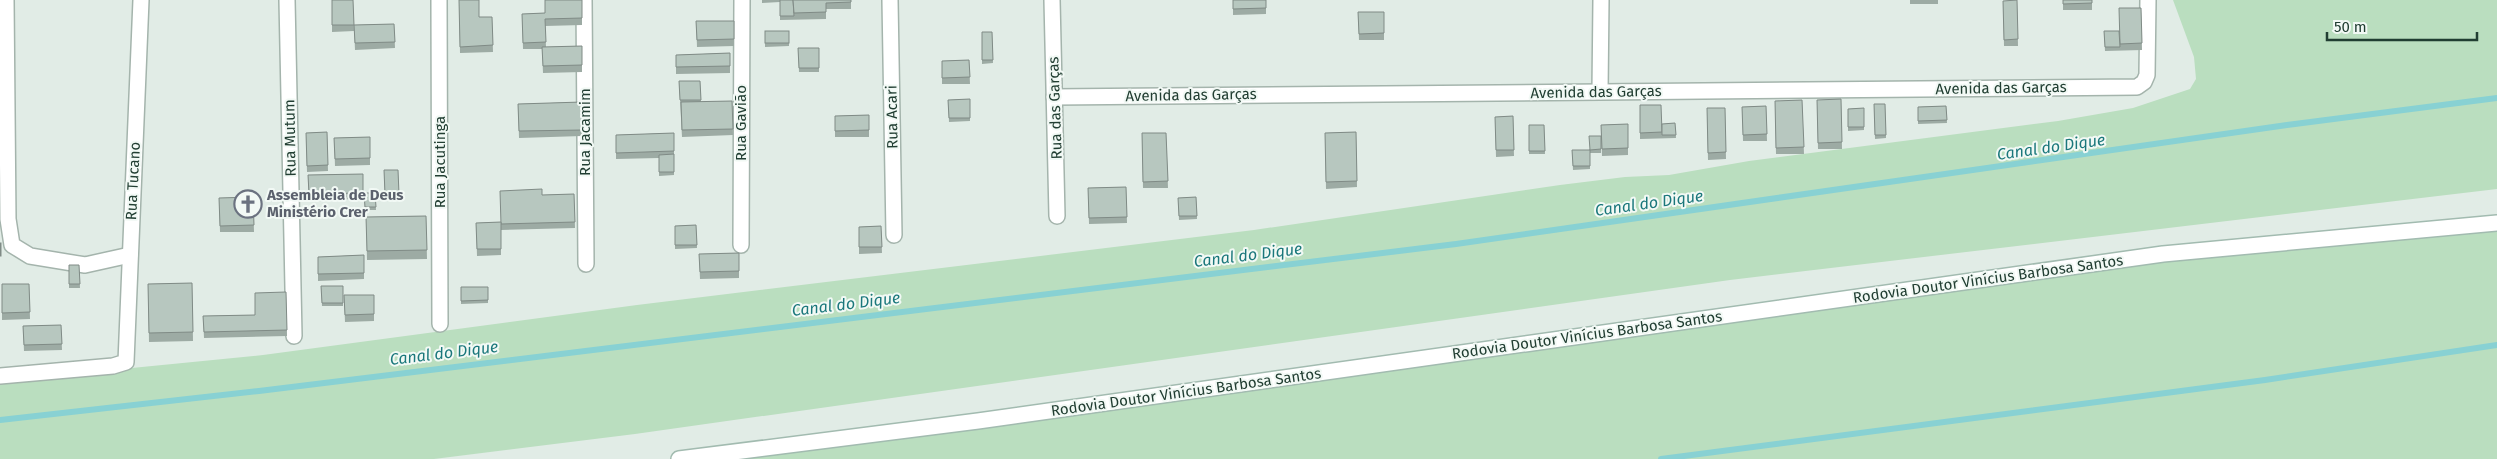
<svg xmlns="http://www.w3.org/2000/svg" width="2497" height="459" viewBox="0 0 2497 459" font-family="'Fira Sans',sans-serif">
<rect width="100%" height="100%" fill="#e1ece6"/>
<g fill="#badebf">
<path d="M2173,0H2497V189L1730,280L635,434L434,459H0V381L263,355L637,305L1254,230L1560,185L1625,177L1669,175L1749,161L2058,121L2133,108L2190,89L2196,79L2194,57Z"/>
<path d="M2497,223V459H700L1734,313Z"/>
</g>
<g fill="none" stroke-linecap="round" stroke-linejoin="round">
<g stroke="#88d1d3" stroke-width="6">
<path d="M0,420L259,391L1456,244L2287,125L2497,98"/>
<path d="M1661,459L2265,380L2497,345"/>
</g>
<g stroke="#a4b4ac" stroke-width="18">
<g id="street">
<path d="M6,0L8,219L12,245L30,256L85,265L130,255"/>
<path d="M287,0L294,336"/>
<path d="M439,0L440,324"/>
<path d="M584,0L586,264"/>
<path d="M890,0L894,235"/>
<path d="M1052,0L1057,216"/>
<path d="M1600,91L1601,0"/>
<path d="M1054,97L2137,87L2144,82L2147,75L2148,0"/>
<path d="M741,245L742,0"/>
<path d="M0,376L113,366L126,362L141,0"/>
</g>
</g>
<g stroke="#a2bbb0" stroke-width="18">
<path id="secondary" d="M679,459L978,421L2163,254L2497,223"/>
</g>
<use href="#street" stroke="#fff" stroke-width="15"/>
<use href="#secondary" stroke="#fff" stroke-width="15"/>
</g>
<g fill="#9daba4">
<path d="M332,0H353L354,31L332,32Z"/>
<path d="M459,0L479,17H492L493,52L460,53Z"/>
<path d="M582,0V25L545,26L546,47L582,46V72L543,73L542,49H523L522,14L545,13Z"/>
<path d="M762,0H851V9H826V19L780,20V2L762,3Z"/>
<path d="M1233,0H1266V14L1233,15Z"/>
<rect x="1910" y="0" width="28" height="4"/>
<path d="M2017,0L2018,46H2004L2003,1Z"/>
<rect x="2063" y="0" width="29" height="10"/>
<path d="M2141,8L2142,50L2105,51L2104,31H2119Z"/>
<path d="M1358,12H1384V40H1359Z"/>
<path d="M696,21H734V46L697,47Z"/>
<path d="M394,24L395,48L355,50L354,25Z"/>
<path d="M765,31H789V46L765,47Z"/>
<path d="M982,32H992L993,63L982,64Z"/>
<path d="M798,48H819V72H799Z"/>
<path d="M730,53V73L676,74V55Z"/>
<path d="M969,60L970,84H942V61Z"/>
<path d="M679,81H700L701,102L732,101L733,135L682,137Z"/>
<path d="M970,99V121L949,122L948,100Z"/>
<path d="M1841,99L1842,149H1818L1817,100Z"/>
<path d="M1802,100L1804,154H1776L1775,101Z"/>
<path d="M582,102V136L519,138L518,104Z"/>
<path d="M1874,104H1885L1886,138L1875,139Z"/>
<path d="M1640,105L1662,124L1675,123L1676,138L1640,139Z"/>
<path d="M1766,106L1767,141H1743L1742,107Z"/>
<path d="M1946,106L1947,123L1918,124V107Z"/>
<path d="M1707,108H1725L1726,159L1708,160Z"/>
<path d="M1864,108V130L1848,131V109Z"/>
<path d="M869,115V137H835V116Z"/>
<path d="M1513,116L1514,156L1496,157L1495,117Z"/>
<path d="M1628,124V155L1602,156L1601,125Z"/>
<path d="M1529,125H1544L1545,154H1529Z"/>
<path d="M327,132L328,171L307,172L306,133Z"/>
<path d="M1356,132L1357,187L1326,189L1325,133Z"/>
<path d="M674,133V175L659,176V158L616,159V135Z"/>
<path d="M1142,133H1166L1168,188H1143Z"/>
<path d="M1601,136V153H1590V169L1573,170L1572,150H1589Z"/>
<path d="M370,137V165L335,166L334,138Z"/>
<path d="M384,170H398L399,197H385Z"/>
<path d="M363,174V199L309,200L308,175Z"/>
<path d="M1126,187L1127,223L1089,224L1088,188Z"/>
<path d="M364,193H375L376,210H365Z"/>
<path d="M574,194L575,228L501,230V255L477,256L476,223L501,222L542,195Z"/>
<path d="M253,197L254,232H220L219,198Z"/>
<path d="M1196,197L1197,219L1179,220L1178,198Z"/>
<path d="M426,216L427,259L367,260L366,217Z"/>
<path d="M696,225L697,248L675,249V226Z"/>
<path d="M881,226L882,253L859,254V227Z"/>
<path d="M739,253V278L700,279L699,254Z"/>
<path d="M364,255V279L318,281V257Z"/>
<path d="M69,265H79L80,288H69Z"/>
<path d="M192,283L193,341L149,342L148,284Z"/>
<path d="M2,284H29L30,319L2,320Z"/>
<path d="M321,286H343V306H322Z"/>
<path d="M461,287L488,300V303L461,304Z"/>
<path d="M286,292L287,336L204,338L203,316L255,315Z"/>
<path d="M344,295H374V321L345,322Z"/>
<path d="M61,325L62,350L24,351L23,326Z"/>
</g>
<g fill="#b7c7bf" stroke="#808b86">
<path d="M332,0H353L354,25H332Z"/>
<path d="M459,0H479V17H492L493,45L460,47Z"/>
<path d="M545,0H582V18L545,19L546,42L523,43L522,14L545,13Z"/>
<path d="M780,0H793L794,16H780Z"/>
<path d="M793,0H851V2L826,3V12L794,13Z"/>
<path d="M1233,0H1266V8L1233,9Z"/>
<path d="M2017,0L2018,39L2004,40L2003,1Z"/>
<path d="M2063,0H2092V3L2063,4Z"/>
<path d="M2119,8H2141L2142,43L2120,44Z"/>
<path d="M1358,12H1384V33L1359,34Z"/>
<path d="M696,21H734V39L697,40Z"/>
<path d="M394,24L395,42L355,43L354,25Z"/>
<rect x="765" y="31" width="24" height="12"/>
<path d="M2104,31H2119L2120,47H2105Z"/>
<path d="M982,32H992L993,60H982Z"/>
<path d="M582,46V65L543,66L542,47Z"/>
<path d="M798,48H819V68H799Z"/>
<path d="M730,53V66L676,67V55Z"/>
<path d="M969,60L970,77L942,78V61Z"/>
<path d="M679,81H700L701,100H680Z"/>
<path d="M970,99V118H949L948,100Z"/>
<path d="M1841,99L1842,142L1818,143L1817,100Z"/>
<path d="M1802,100L1804,147L1776,148L1775,101Z"/>
<path d="M732,101L733,129L682,130L681,102Z"/>
<path d="M582,102V130L519,131L518,104Z"/>
<path d="M1874,104H1885L1886,135H1875Z"/>
<path d="M1640,105H1661L1662,132L1640,133Z"/>
<path d="M1766,106L1767,134L1743,135L1742,107Z"/>
<path d="M1946,106L1947,120L1918,121V107Z"/>
<path d="M1707,108H1725L1726,152L1708,153Z"/>
<path d="M1864,108V127H1848V109Z"/>
<path d="M869,115V130L835,131V116Z"/>
<path d="M1513,116L1514,150H1496L1495,117Z"/>
<path d="M1675,123L1676,135H1662V124Z"/>
<path d="M1628,124V148L1602,149L1601,125Z"/>
<path d="M1529,125H1544L1545,151H1529Z"/>
<path d="M327,132L328,165L307,166L306,133Z"/>
<path d="M1356,132L1357,181L1326,182L1325,133Z"/>
<path d="M674,133V151L616,153V135Z"/>
<path d="M1142,133H1166L1168,181L1143,182Z"/>
<path d="M1589,136H1601V149L1590,150Z"/>
<path d="M370,137V158L335,159L334,138Z"/>
<path d="M1572,150H1590V166H1573Z"/>
<path d="M674,154V172H659V155Z"/>
<path d="M384,170H398L399,194H385Z"/>
<path d="M363,174V193L309,194L308,175Z"/>
<path d="M1126,187L1127,217L1089,218L1088,188Z"/>
<path d="M542,189V195L574,194L575,222L501,224L500,191Z"/>
<path d="M364,193H375L376,207H365Z"/>
<path d="M253,197L254,225L220,226L219,198Z"/>
<path d="M1196,197L1197,216H1179L1178,198Z"/>
<path d="M426,216L427,250L367,251L366,217Z"/>
<path d="M501,222V249H477L476,223Z"/>
<path d="M696,225L697,245H675V226Z"/>
<path d="M881,226L882,247H859V227Z"/>
<rect x="0" y="243" width="1" height="13"/>
<path d="M739,253V271L700,272L699,254Z"/>
<path d="M364,255V273L318,274V257Z"/>
<path d="M69,265H79L80,284H69Z"/>
<path d="M192,283L193,332L149,333L148,284Z"/>
<path d="M2,284H29L30,312L2,313Z"/>
<path d="M321,286H343V303H322Z"/>
<path d="M461,287H488V300L461,301Z"/>
<path d="M286,292L287,330L204,332L203,316L255,315V293Z"/>
<path d="M344,295H374V314L345,315Z"/>
<path d="M61,325L62,344L24,345L23,326Z"/>
</g>
<defs>
<g id="church-ring" transform="scale(1.4375)"><circle r="9.5" fill="#f2f9f5" stroke="#6b7280" stroke-width="1.5"/><path d="M-1.2-6h2.4v3.5h3.3v2.4h-3.3V6h-2.4V-.1h-3.3v-2.4h3.3Z" fill="#6b7280"/></g>
</defs>
<g fill-rule="evenodd">
<use href="#church-ring" x="248" y="204"/>
</g>
<g text-anchor="middle" dominant-baseline="central" stroke-width="4" stroke-linejoin="round" paint-order="stroke">
<g font-size="15" fill="#213e32" stroke="#f2f9f5">
<text transform="translate(2001 88) rotate(-1)">Avenida das Garças</text>
<text transform="translate(1596 92) rotate(-1)">Avenida das Garças</text>
<text transform="translate(1191 95) rotate(-1)">Avenida das Garças</text>
<text transform="translate(1055 108) rotate(-92)">Rua das Garças</text>
<text transform="translate(892 117) rotate(-91)">Rua Acari</text>
<text transform="translate(741 123) rotate(-90)">Rua Gavião</text>
<text transform="translate(585 132) rotate(-90)">Rua Jacamim</text>
<text transform="translate(290 138) rotate(-91)">Rua Mutum</text>
<text transform="translate(440 162) rotate(-90)">Rua Jacutinga</text>
<text transform="translate(133 181) rotate(-87)">Rua Tucano</text>
<text transform="translate(1988 279) rotate(-8)">Rodovia Doutor Vinícius Barbosa Santos</text>
<text transform="translate(1587 335) rotate(-8)">Rodovia Doutor Vinícius Barbosa Santos</text>
<text transform="translate(1186 392) rotate(-8)">Rodovia Doutor Vinícius Barbosa Santos</text>
</g>
<g font-size="15" font-weight="bold" fill="#5b616d" stroke="#f2f9f5" text-anchor="start">
<text x="267" y="195">Assembleia de Deus<tspan x="267" dy="17">Ministério Crer</tspan></text>
</g>
<g font-size="16" font-style="italic" fill="#1a777b" stroke="#f2f9f5">
<text transform="translate(2051 147) rotate(-8)">Canal do Dique</text>
<text transform="translate(1649 203) rotate(-8)">Canal do Dique</text>
<text transform="translate(1248 255) rotate(-7)">Canal do Dique</text>
<text transform="translate(846 304) rotate(-7)">Canal do Dique</text>
<text transform="translate(444 353) rotate(-7)">Canal do Dique</text>
</g>
</g>
<path d="M2327 32v8h150v-8" fill="none" stroke="#213e32" stroke-width="2.5"/>
<text x="2334" y="32" font-size="15" fill="#213e32" stroke="#f2f9f5" stroke-width="4" paint-order="stroke">50 m</text>
</svg>
